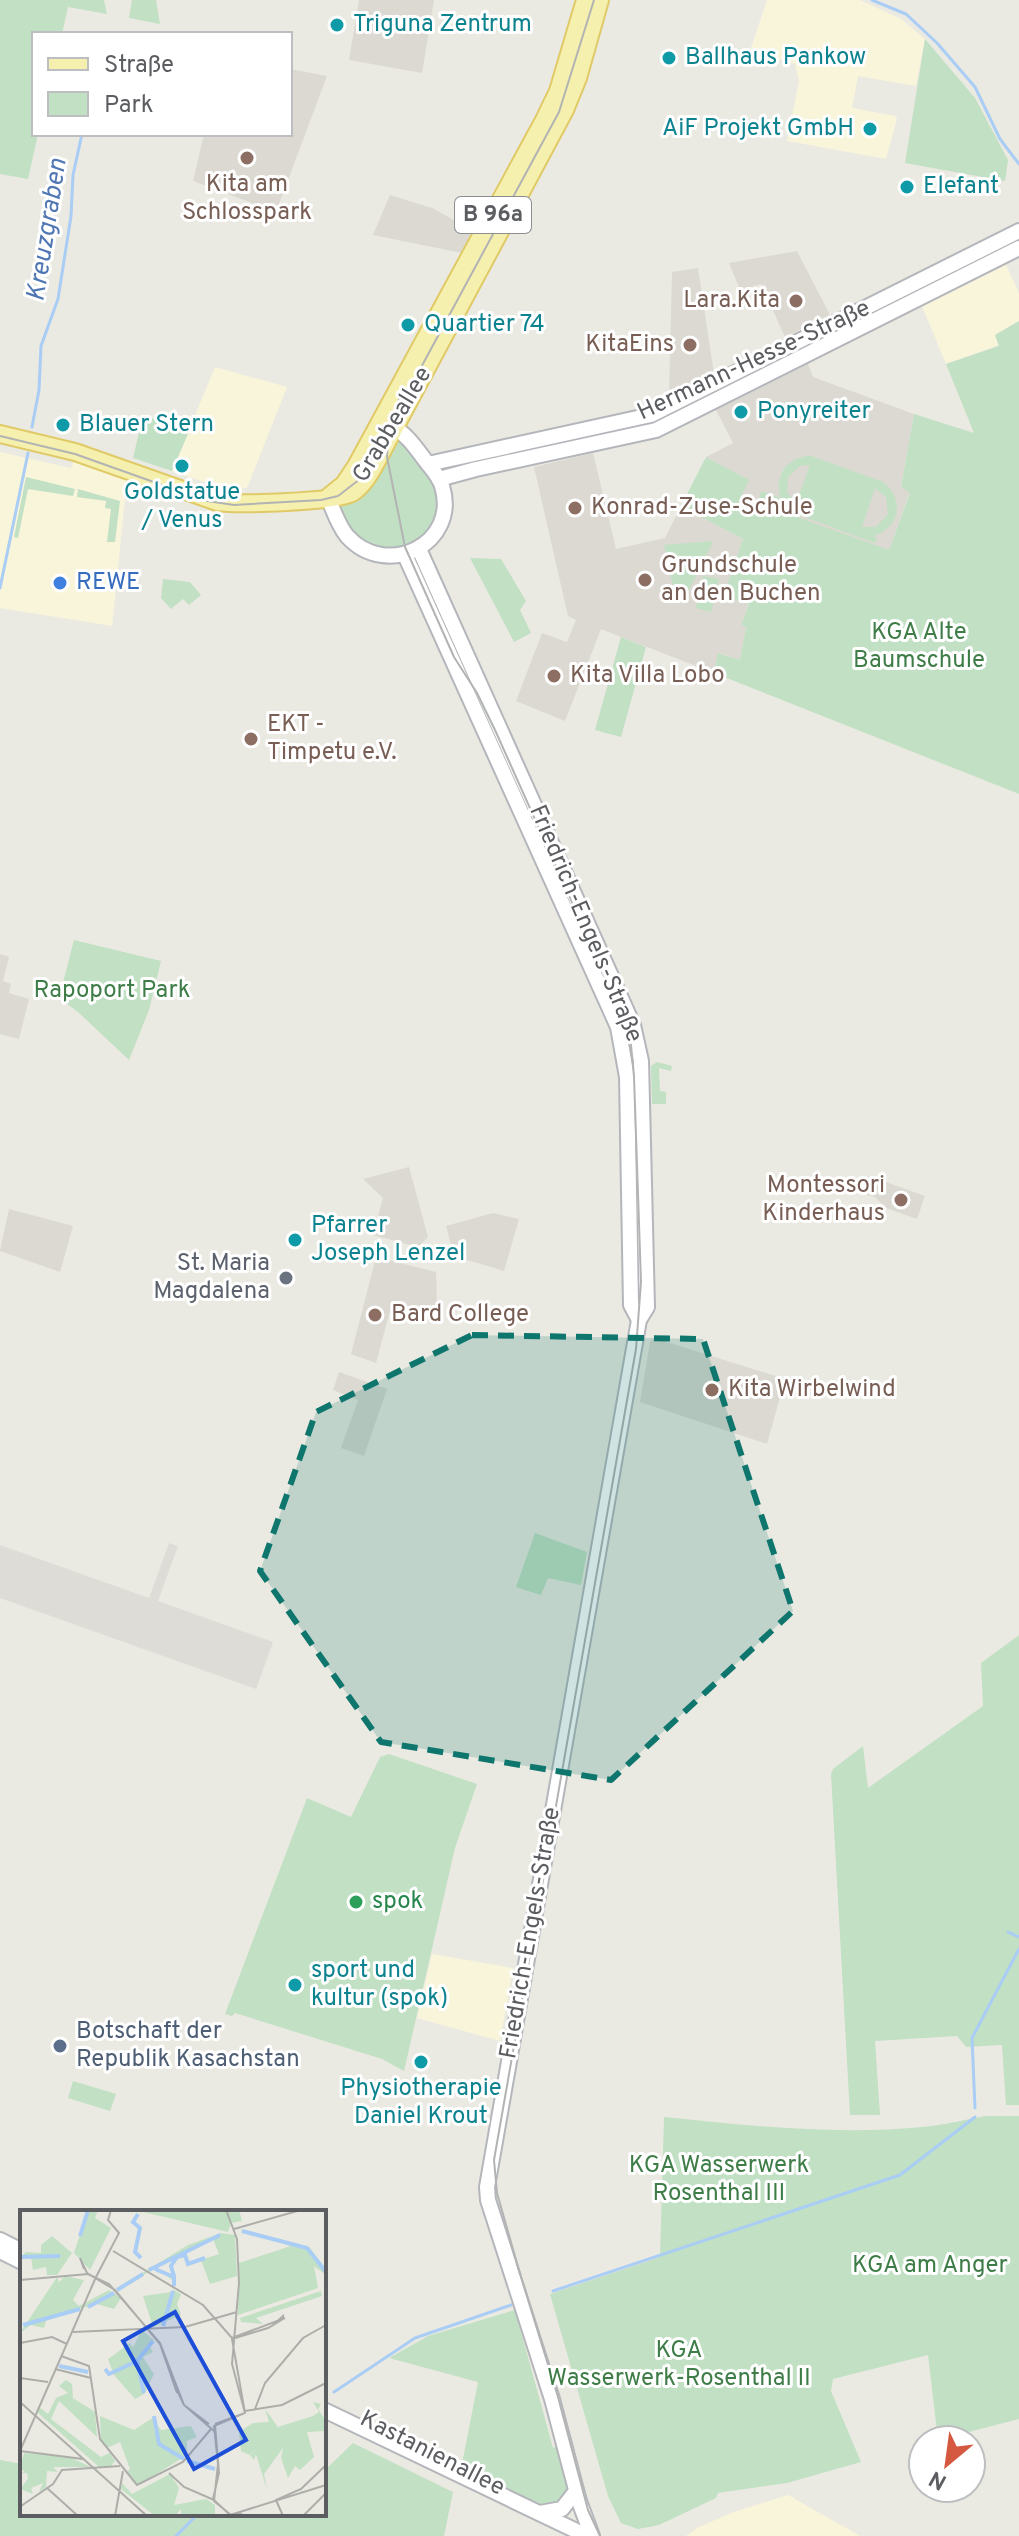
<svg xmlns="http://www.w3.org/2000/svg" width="1019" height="2536" viewBox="0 0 1019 2536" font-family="Overpass,sans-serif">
<rect width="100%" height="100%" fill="#ebeae2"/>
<g fill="#f9f5da">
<path d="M767,0H860L901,19L925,39L916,86L858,76L852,108L895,116L897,119L886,159L787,141L799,81L795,64L750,51Z"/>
<path d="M1006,265L1019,293V321L995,335L999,345L946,364L922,306Z"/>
<path d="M215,367L287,387L247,488L219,487L172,471Z"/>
<path d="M0,452L71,468L74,460L127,480L112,626L0,608Z"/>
<path d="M432,1954L513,1968L500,2041L417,2018Z"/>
<path d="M788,2495L860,2536H686L697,2528L731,2513Z"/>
</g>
<path fill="#dddcd7" d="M169,1543L178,1546L158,1601L273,1642L256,1689L0,1598V1545L149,1598Z"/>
<g fill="#dbd9d1">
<path d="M359,0H434L422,73L349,60Z"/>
<path d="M290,69L327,76L276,212L193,181L204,134H290Z"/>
<path d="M390,195L432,208L474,231L462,253L373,235Z"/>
<path d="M797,251L830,315L785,337L761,284L740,290L729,263Z"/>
<path d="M698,268L714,374L669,395L672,272Z"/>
<path d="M808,364L813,377L914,414L901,486L910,492L889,550L763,514L737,503L748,480L706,457L733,443L716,410Z"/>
<path d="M593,453L616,549L665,538L681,506L743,539L725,595L749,603L741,625L746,627L740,660L719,653L714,673L601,629L565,721L516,701L542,633L567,642L576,620L568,616L534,467Z"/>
<path d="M0,954L9,957L3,981L11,984L9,993L29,999L19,1039L0,1034Z"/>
<path d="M409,1167L428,1237L418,1247L373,1235L383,1198L363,1179Z"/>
<path d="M869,1176L925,1196L917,1219L886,1208L875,1197L863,1194Z"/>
<path d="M9,1209L73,1226L60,1272L0,1251Z"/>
<path d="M493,1213L519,1219L504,1271L454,1256L446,1226Z"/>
<path d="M376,1257L436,1272L437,1305L391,1307L376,1363L351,1354Z"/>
<path d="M654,1338L785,1379L767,1444L640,1402L650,1342Z"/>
<path d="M339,1372L387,1389L364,1456L341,1448L358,1400L333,1390Z"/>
</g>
<g fill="#c1e0c4" fill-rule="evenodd">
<path d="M0,0H104L107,14L68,7L62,34H34V134H38L28,179L0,174Z"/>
<path d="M132,0H156L160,24L129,18Z"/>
<path d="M925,39L975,98L1008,160L1005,181L905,163Z"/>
<path d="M1019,321V794L714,673L718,653L740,660L746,627L741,625L749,604L724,595L743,539L681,506L706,457L749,480L738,503L763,514L769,507L889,550L910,493L901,487L914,414L974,433L946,364L999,346L995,335Z"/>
<path d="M143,416L190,429L172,471L133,458Z"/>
<path d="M397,438C407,445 415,456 422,466C429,476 437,485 438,498C444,541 386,566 355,538C348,531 342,515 337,506Z"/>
<path d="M811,456L883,482C905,499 900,527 874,536L877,539L875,543L758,500L762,491L780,498C775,475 786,457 811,456ZM810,465L796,503L787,492L788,477L800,466ZM875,488L886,497L888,514L876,527H862Z"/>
<path d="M26,477L75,489L73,496L28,489L18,538L14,537Z"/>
<path d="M78,489L120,501L115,542H107L111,509L105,508L106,501L77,497Z"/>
<path d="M713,541L684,600H676L664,545Z"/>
<path d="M470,558L501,559L526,601L520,610L531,633L514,642Z"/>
<path d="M703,576L719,579L711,612L696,608Z"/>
<path d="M163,579L190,582L201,595L189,605L183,599L171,609L161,598Z"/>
<path d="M621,637L646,647L621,737L595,730Z"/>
<path d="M74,940L161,961L149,1010L129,1060L78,1012L59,998Z"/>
<path d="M657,1062L672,1066L671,1071L659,1068L660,1091L666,1092V1104H652L651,1066Z"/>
<path d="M535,1533L587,1552L581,1585L548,1578L541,1595L516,1587Z"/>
<path d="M1019,1635V2105H1006L1002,2045L966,2047L957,2036L875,2041L880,2115H850L831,1774L833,1769L863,1746L868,1788L983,1706L981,1663Z"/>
<path d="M389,1754L477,1784L455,1848L404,2071L382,2059L235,2013L232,2016L225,2014L307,1798L351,1817L380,1757Z"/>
<path d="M73,2081L116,2094L110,2111L68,2098Z"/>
<path d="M986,2116H1019V2419L938,2440L928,2355L833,2379L831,2391L861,2462L787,2483L718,2493L716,2498L659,2525L638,2529L621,2523L608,2496L550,2294L660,2257L664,2117C752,2126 842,2136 931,2126C949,2124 967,2119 986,2116Z"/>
<path d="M515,2310L553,2448L558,2445L572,2483L567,2502L544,2508L462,2464L478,2382L389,2358L428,2336Z"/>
<path d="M353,2443L453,2492L444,2536H0V2460L22,2464V2514H324V2471Z"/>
</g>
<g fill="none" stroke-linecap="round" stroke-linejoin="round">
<g stroke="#a9cdf5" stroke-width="3">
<path d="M872,0L906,14L937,43L975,87L1000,139L1019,164"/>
<path d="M32,427L39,390L41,346L58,299L71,216L73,175L82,134"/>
<path d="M0,588L28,453"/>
<path d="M1008,1932L1019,1937"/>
<path d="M975,2108L972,2038L1019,1949"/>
<path d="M553,2291L900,2175L975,2117"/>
<path d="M334,2392L415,2338L511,2305"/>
<path d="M176,2536L198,2514"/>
</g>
<g stroke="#b4b6bb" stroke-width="18">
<g id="secondary">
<path d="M428,464L651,415L1019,231"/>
<path d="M439,479L476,469L656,430L1019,248"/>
<path d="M328,497C333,510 338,525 347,536C386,580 460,544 442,486C439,476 431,468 425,460C416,448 408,436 395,428"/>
<path d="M419,549L633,1025L641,1061L647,1307L639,1320L487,2187L488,2200L552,2399L579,2501L592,2536"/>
<path d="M405,555L618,1027L627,1077L631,1305L639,1320"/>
<path d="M0,2240L22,2251"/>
<path d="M0,2251L22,2262"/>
<path d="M324,2410L587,2536"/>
<path d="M540,2513L562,2509L576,2491"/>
</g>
</g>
<g stroke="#e0ca67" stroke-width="20">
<g id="primary">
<path d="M0,434L75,452L217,502C239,505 335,502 352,493C363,486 370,474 376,463L565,110L578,78L600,0"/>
<path d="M328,497L344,484L356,466L544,120L558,91L585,0"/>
</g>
</g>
<use href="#secondary" stroke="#fff" stroke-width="14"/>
<use href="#primary" stroke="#f5f0ae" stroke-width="16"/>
<g stroke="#b2b3b3" stroke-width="2">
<path d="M399,399L389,428L387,457L405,547L454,657L477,693L495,730L619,1007L631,1045L634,1077L641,1282L636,1349L494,2160L497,2193L520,2274"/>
<path d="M398,410L559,112L594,0"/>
<path d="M0,436L75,454L207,501L234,505L321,500L338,496L360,479L385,435"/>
<path d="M517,2264L558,2397L588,2510L600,2536"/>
</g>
</g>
<path fill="#0f766e" fill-opacity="0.2" stroke="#0f766e" stroke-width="6" stroke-dasharray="16 10" stroke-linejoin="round" d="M472,1335L703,1339L793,1611L611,1780L381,1742L260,1571L316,1412Z"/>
<g fill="#0f9aa8" stroke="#fff" stroke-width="3">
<circle cx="337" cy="25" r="8"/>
<circle cx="669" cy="58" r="8"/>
<circle cx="870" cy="129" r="8"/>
<circle cx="907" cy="187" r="8"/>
<circle cx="408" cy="325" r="8"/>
<circle cx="741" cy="412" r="8"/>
<circle cx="63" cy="425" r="8"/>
<circle cx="182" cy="466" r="8"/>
<circle cx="295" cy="1240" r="8"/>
<circle cx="295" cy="1985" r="8"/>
<circle cx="421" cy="2062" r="8"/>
</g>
<g fill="#8d6e63" stroke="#fff" stroke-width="3">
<circle cx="247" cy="158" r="8"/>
<circle cx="796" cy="301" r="8"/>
<circle cx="690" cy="345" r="8"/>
<circle cx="575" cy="508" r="8"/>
<circle cx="645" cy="580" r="8"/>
<circle cx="554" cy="676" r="8"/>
<circle cx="251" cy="739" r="8"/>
<circle cx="901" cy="1200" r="8"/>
<circle cx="375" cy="1315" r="8"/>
<circle cx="712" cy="1390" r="8"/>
</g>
<circle fill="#3f7fe0" stroke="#fff" stroke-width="3" cx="60" cy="583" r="8"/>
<circle fill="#6b7280" stroke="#fff" stroke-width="3" cx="286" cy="1278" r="8"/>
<circle fill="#2e9e5b" stroke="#fff" stroke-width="3" cx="356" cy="1902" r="8"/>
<circle fill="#5c6f8a" stroke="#fff" stroke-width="3" cx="60" cy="2046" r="8"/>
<g text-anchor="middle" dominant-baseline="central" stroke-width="6" stroke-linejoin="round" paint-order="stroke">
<rect fill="#fff" stroke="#8c8e90" stroke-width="2" x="455" y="197" width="76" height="36" rx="6"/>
<g font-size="22" font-weight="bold" fill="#5b5d61">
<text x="493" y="215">B 96a</text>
</g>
<g font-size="24" fill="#0d838f" stroke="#fff" text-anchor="start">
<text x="353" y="25">Triguna Zentrum</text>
<text x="685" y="58">Ballhaus Pankow</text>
<text x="854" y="129" text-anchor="end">AiF Projekt GmbH</text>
<text x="923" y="187">Elefant</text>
<text x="424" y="325">Quartier 74</text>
<text x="757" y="412">Ponyreiter</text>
<text x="79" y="425">Blauer Stern</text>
<text x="182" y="493" text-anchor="middle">Goldstatue<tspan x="182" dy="28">/ Venus</tspan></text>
<text x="311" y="1226">Pfarrer<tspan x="311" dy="28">Joseph Lenzel</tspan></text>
<text x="311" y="1971">sport und<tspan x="311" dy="28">kultur (spok)</tspan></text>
<text x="421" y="2089" text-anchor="middle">Physiotherapie<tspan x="421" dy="28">Daniel Krout</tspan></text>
</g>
<g font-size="24" fill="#785e54" stroke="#fff" text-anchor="start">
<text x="247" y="185" text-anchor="middle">Kita am<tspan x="247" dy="28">Schlosspark</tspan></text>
<text x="780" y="301" text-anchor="end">Lara.Kita</text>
<text x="674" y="345" text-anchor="end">KitaEins</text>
<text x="591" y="508">Konrad-Zuse-Schule</text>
<text x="661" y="566">Grundschule<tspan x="661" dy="28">an den Buchen</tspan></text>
<text x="570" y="676">Kita Villa Lobo</text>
<text x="267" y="725">EKT -<tspan x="267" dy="28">Timpetu e.V.</tspan></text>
<text x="885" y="1186" text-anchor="end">Montessori<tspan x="885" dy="28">Kinderhaus</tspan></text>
<text x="391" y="1315">Bard College</text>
<text x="728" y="1390">Kita Wirbelwind</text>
</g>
<g font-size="24" fill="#5b5d61" stroke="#fff">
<text transform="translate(754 361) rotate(-25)">Hermann-Hesse-Straße</text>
<text transform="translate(393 425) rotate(-59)">Grabbeallee</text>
<text transform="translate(585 924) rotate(67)">Friedrich-Engels-Straße</text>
<text transform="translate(531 1933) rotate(-80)">Friedrich-Engels-Straße</text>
<text transform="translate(432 2454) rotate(27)">Kastanienallee</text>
</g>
<g font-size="24" fill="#366cbe" stroke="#fff" text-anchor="start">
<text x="76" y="583">REWE</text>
</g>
<g font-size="24" fill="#3e7d47" stroke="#fff">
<text x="919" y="633">KGA Alte<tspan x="919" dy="28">Baumschule</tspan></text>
<text x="112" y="991">Rapoport Park</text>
<text x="719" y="2166">KGA Wasserwerk<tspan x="719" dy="28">Rosenthal III</tspan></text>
<text x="930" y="2266">KGA am Anger</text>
<text x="679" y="2351">KGA<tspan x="679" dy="28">Wasserwerk-Rosenthal II</tspan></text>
</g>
<g font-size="24" fill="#5b616d" stroke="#fff" text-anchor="end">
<text x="270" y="1264">St. Maria<tspan x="270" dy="28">Magdalena</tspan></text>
</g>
<g font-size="24" fill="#27864d" stroke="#fff" text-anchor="start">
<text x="372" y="1902">spok</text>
</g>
<g font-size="24" fill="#4e5e75" stroke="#fff" text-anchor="start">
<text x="76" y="2032">Botschaft der<tspan x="76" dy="28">Republik Kasachstan</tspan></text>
</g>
<g font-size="26" font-style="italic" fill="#5077b4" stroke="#fff">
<text transform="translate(48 230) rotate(-81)">Kreuzgraben</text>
</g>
</g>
<g transform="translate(20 2210)">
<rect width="306" height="306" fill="#ebeae2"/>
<path d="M68,0H78L75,8L91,18L70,60L54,43ZM115,0H219L222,11L211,13L208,22ZM216,19L289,37L306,59V65L294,56L298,78L218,105L219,53L271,36ZM201,23L215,25L217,66L190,74L181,50L199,44L193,29L96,79L168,35ZM32,26L52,43L37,65H27L26,57L13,60L11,47L0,48L6,42L21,43V35ZM138,60L155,67V69L156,72L153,80L161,84L157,94L161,105L133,117L123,86L152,82L155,72ZM45,66L64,70L53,90L59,96L89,80L101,88L94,99L77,94L27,108L24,118L11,115L0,123L37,67L39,72ZM301,81L302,86L236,108L243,114L221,112L220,108ZM122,120L134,130L129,135L133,142L123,147L134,164L124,184L115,189L94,165L88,149L110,133L113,137ZM46,170L52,174L53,188L75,202L77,227L39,191L31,209L81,247L90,243L95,251L91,256L79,257L17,202L19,197L28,204L36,188L48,183L39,176ZM293,192L301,194L298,199L306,211V221L287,222L294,247L280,260L275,256L268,268L261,248L263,238L244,264L247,280L236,244L234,250L230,245L237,238L229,245L221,241L219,222L233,213L249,212L245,199L258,217L293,206L299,202ZM80,206L114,220L134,207V221L138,216L141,220L171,216L177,227L167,231V245L119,275L106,263L110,259L100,232L87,238L81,229ZM4,243L49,247L71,257H33L38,262L27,261L26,277L19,282L23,273L11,278L13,284L0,279L8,269L7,263H0L5,262L0,258ZM150,264L159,278L154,295L186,289L195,295V304L161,306V299L155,306H135L101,279L102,273L112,284Z" fill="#c1e0c4"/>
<path fill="none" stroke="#a9cdf5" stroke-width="4" d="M118,4L113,12L120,18L115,42L121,48M222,21L287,38L306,62M60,26L68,0M0,47L40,46M135,59L154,67V76M129,60L200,25M154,66L151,56L157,47L165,45L168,54L185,48M97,80L123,64M68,97L94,83M3,115L60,99M143,116L153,81M117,151L124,183M117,151L133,131M39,156L68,162M85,159L89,164L113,153M134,206L139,234L164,249M167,251L195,259"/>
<path fill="none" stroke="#adaeaa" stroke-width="2" d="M214,19L281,0M93,41L183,95L212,128L265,108M64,59L60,48L67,63L95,80L140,134L157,183M76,67L99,23L88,10L91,0M0,70L68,64L89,74L140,133L164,195L189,214M53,122L165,117L217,102M0,133L32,127L47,134M41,146L69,156L80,229L117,275L163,252L191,219M35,159L71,168M0,168L28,172M154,174L164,195L194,221M0,192L127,306M235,199L245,173L283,128L306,115M225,201L262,195L306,173M195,214L225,203L212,154L219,73L217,29L206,0M195,215L199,263L193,289L210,305L306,275M0,241L76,67M0,241L63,249M198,254L194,291L211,305L222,304M149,263L164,277L194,290M199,264L194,216L225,203L212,129L248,118L255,114L263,109V106L253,115M27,278L58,306M280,280L306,255M1,296L33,274L42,260L100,256M95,306L103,261M263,306L256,290L281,279L306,255M283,306L306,283"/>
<path fill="#1d4ed8" fill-opacity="0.15" stroke="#1d4ed8" stroke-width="4" d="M155,102L226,230L174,259L103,131Z"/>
<rect width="306" height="306" fill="none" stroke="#5b5d61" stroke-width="4"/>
</g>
<rect x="32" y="32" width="260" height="104" fill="#ffffff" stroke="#bdbec0" stroke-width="2"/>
<rect x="48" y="58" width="40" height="12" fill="#f5f0ae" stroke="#bdbec0" stroke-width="2"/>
<text x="104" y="72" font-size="24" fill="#5b5d61">Straße</text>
<rect x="48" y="92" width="40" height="24" fill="#c1e0c4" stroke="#bdbec0" stroke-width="2"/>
<text x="104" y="112" font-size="24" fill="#5b5d61">Park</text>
<g transform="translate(947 2464) rotate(209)"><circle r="38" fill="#ffffff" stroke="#bdbec0" stroke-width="2"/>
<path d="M0-6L14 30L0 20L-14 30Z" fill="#d45940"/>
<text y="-12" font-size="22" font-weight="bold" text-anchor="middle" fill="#5b5d61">N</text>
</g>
</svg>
